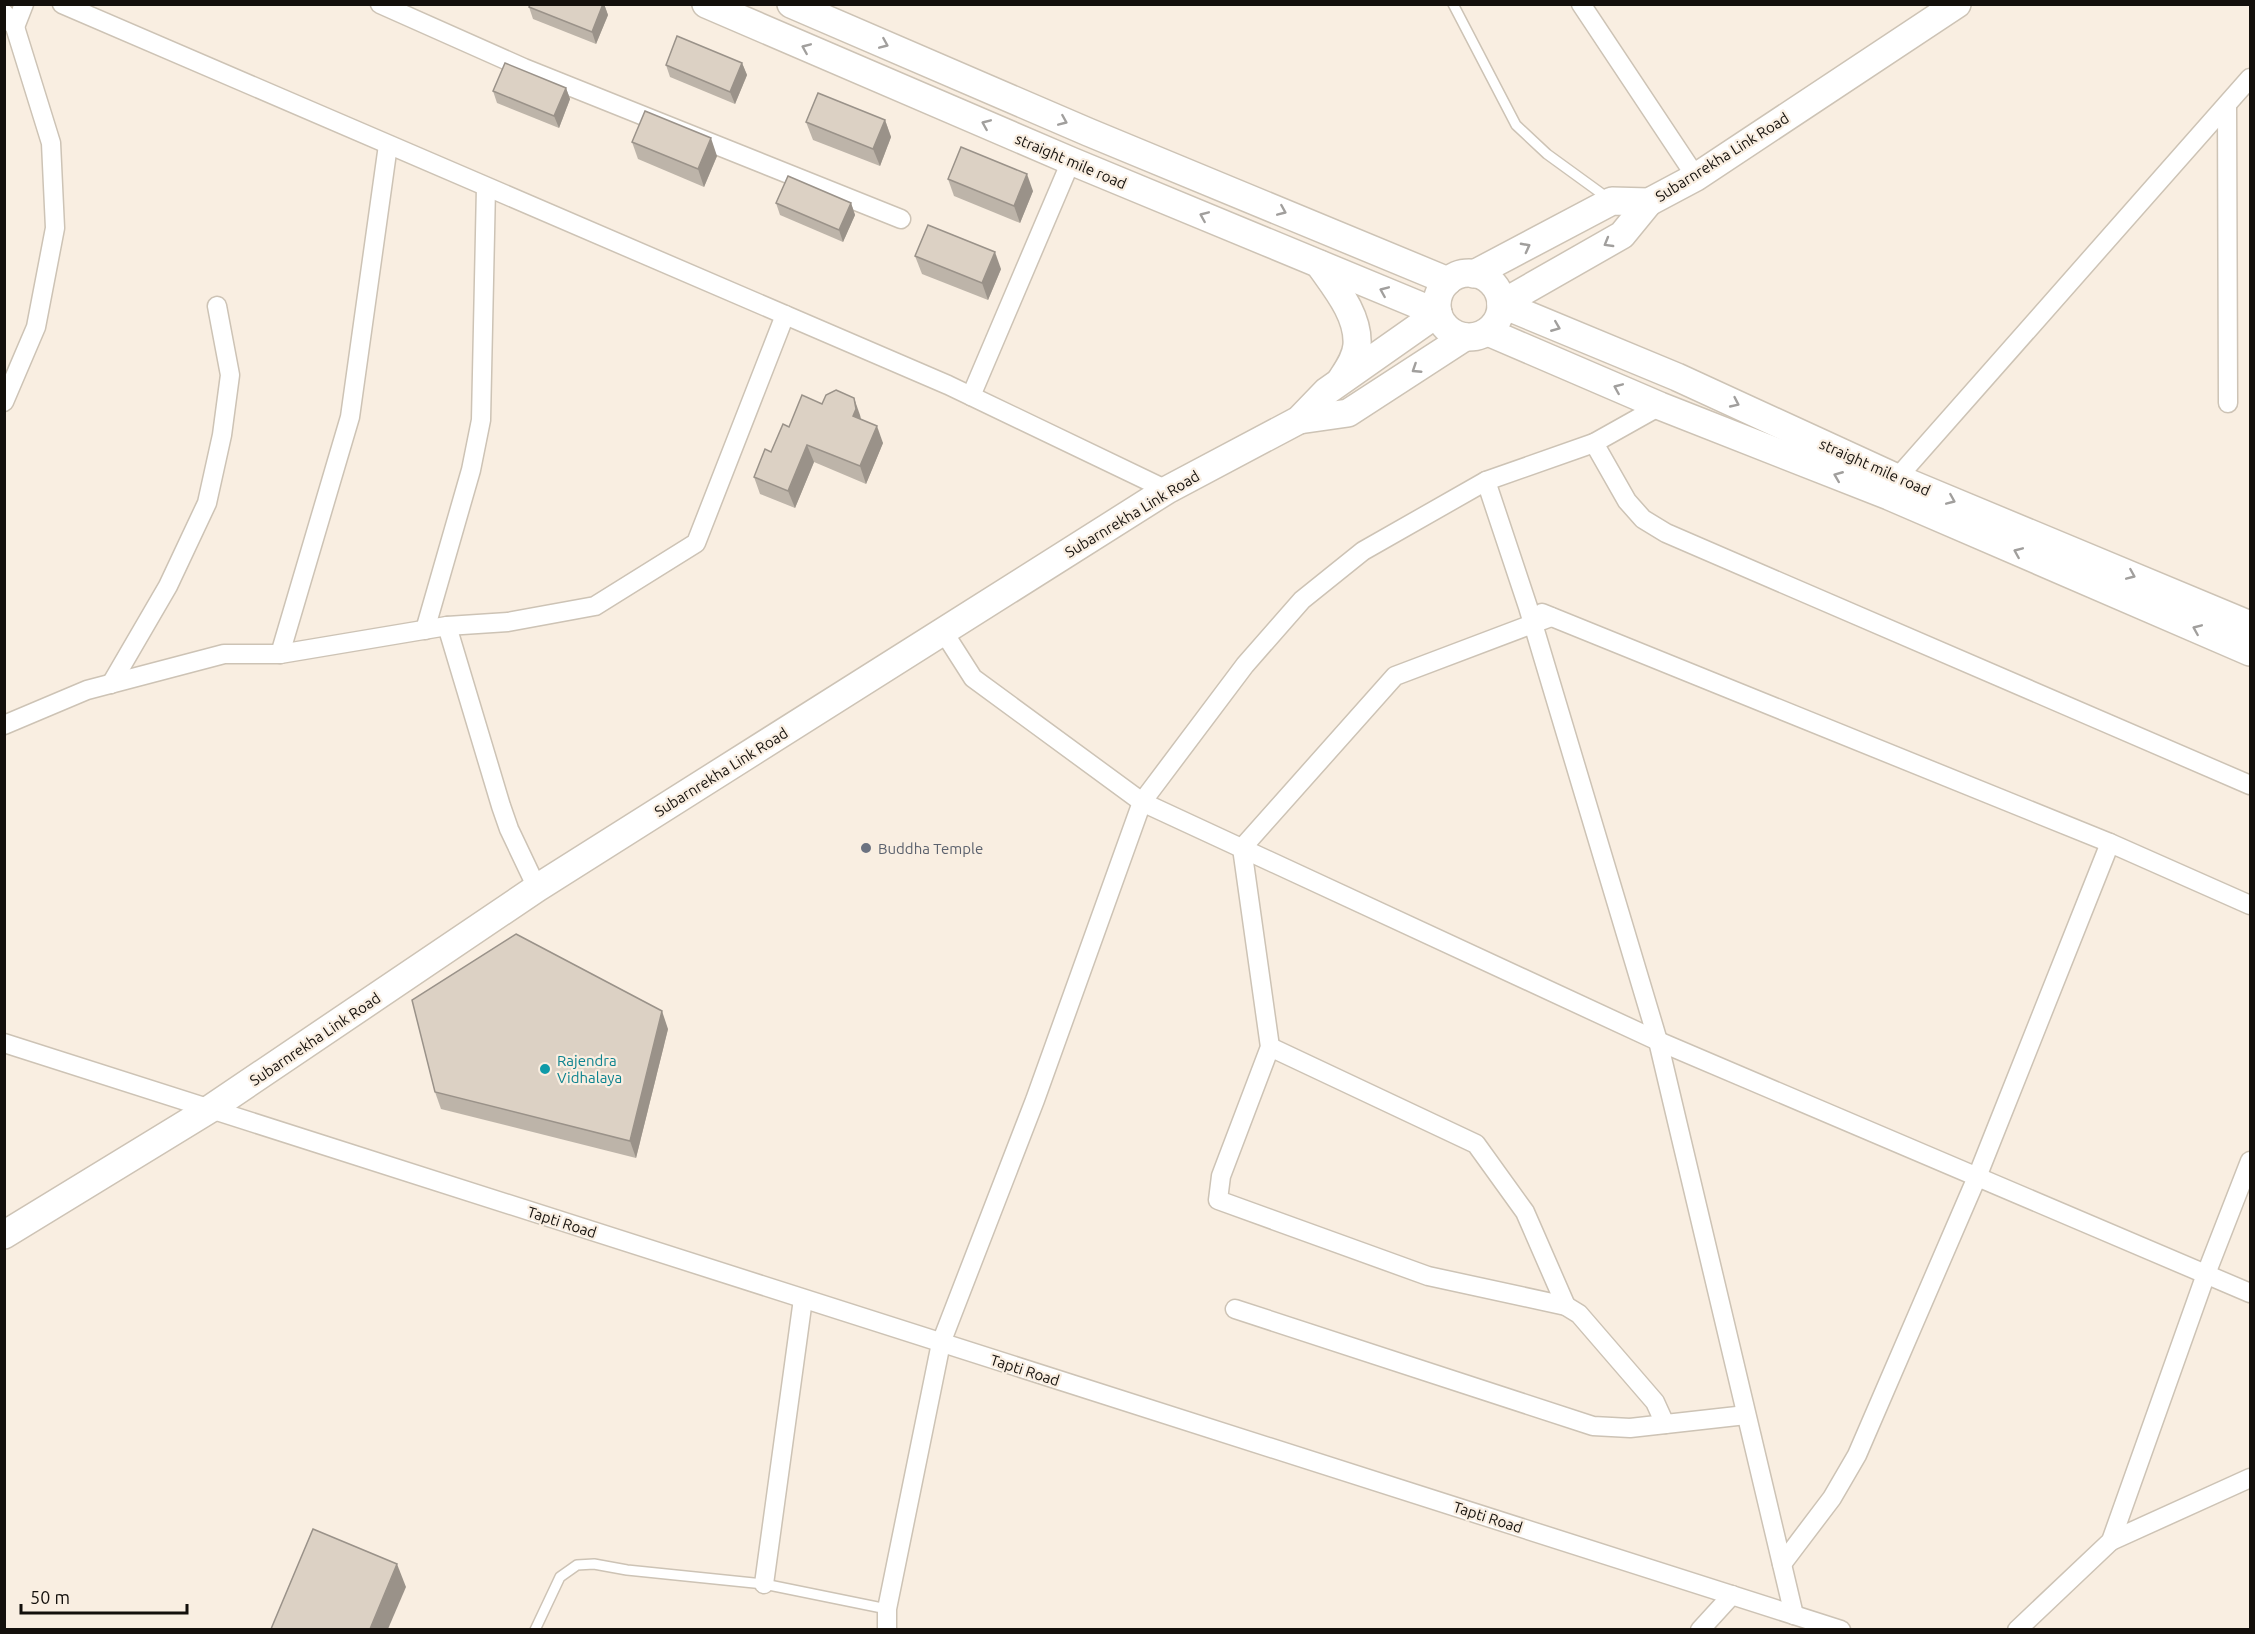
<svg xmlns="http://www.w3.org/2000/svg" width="2255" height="1634" viewBox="0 0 2255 1634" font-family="Ubuntu,sans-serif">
<rect width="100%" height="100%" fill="#f9eee1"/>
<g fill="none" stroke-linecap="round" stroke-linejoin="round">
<g stroke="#cdc3b5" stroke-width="12">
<g id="lane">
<path d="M1453,4L1516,125L1547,154L1609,199"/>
<path d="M535,1630L560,1577L577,1565L594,1564L627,1570L764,1584L887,1609"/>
</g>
</g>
<g stroke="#cdc3b5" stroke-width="21">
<g id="street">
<path d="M62,4L948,385L1167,490"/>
<path d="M380,4L524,68L901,219"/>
<path d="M1581,4L1696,177"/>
<path d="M4,13L15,27L51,143L55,228L36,327L4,402"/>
<path d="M15,27L24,4"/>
<path d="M2227,105L2228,403"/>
<path d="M971,396L1071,161"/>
<path d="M1594,443L1627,501L1643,519L1666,533L2250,785"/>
<path d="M1897,478L2250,78"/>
<path d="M1486,481L1528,607L1658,1041L1794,1615"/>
<path d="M1542,613L2110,843L2250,905"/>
<path d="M1551,617L1395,676L1242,848L1270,1047L1221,1176L1218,1200L1428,1276L1566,1306L1579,1314L1655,1402L1665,1424"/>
<path d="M447,626L501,806L509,829L537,888"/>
<path d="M425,630L471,470L481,420L486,187"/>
<path d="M943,631L973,678L1142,802L1658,1041L2250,1293"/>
<path d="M280,654L350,417L388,145"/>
<path d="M111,684L168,586L207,503L222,435L230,375L217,306"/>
<path d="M4,725L87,690L224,654H280L447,626L508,622L595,606L696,543L785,315"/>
<path d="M4,1043L1841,1630"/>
<path d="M1270,1047L1476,1144L1525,1212L1566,1306"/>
<path d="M1235,1309L1593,1426L1630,1428L1746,1415"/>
<path d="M2111,1541L2250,1478"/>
<path d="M1782,1564L1832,1498L1857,1455L1977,1177L2110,843"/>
<path d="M764,1584L803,1299"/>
<path d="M887,1630V1609L941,1343L1035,1100L1142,802L1245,665L1302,600L1363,551L1486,481L1594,443L1660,406"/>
<path d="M1700,1630L1732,1595"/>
<path d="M2017,1630L2111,1541L2206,1274L2250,1161"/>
</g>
</g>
<g stroke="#cdc3b5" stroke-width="30">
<g id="secondary">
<path d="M706,4L1071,161L1438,313"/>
<path d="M791,4L1088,132L1448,281"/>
<path d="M1319,264C1335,287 1359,315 1357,345C1356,358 1348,369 1341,380"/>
<circle cx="1469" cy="305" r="32"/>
<path d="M1474,274L1612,201L1649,202L1696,177L1957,4"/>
<path d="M1501,304L1677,377L1897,478L2250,625"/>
<path d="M1501,304L1622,235L1649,202"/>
<path d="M1488,332L1660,406L1889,496L2250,652"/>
<path d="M1299,420L1348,413L1465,337"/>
<path d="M4,1235L210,1109L537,888L1167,490L1299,420L1327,391L1438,313"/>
</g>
</g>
<use href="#lane" stroke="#fff" stroke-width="9"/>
<use href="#street" stroke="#fff" stroke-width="18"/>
<use href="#secondary" stroke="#fff" stroke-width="27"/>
</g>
<g fill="#bdb4a9">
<path d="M530,4H604L608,15L596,44L533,19L529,7Z"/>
<path d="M742,63L747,75L735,104L670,77L666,65Z"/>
<path d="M566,88L570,99L559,128L497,103L493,91Z"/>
<path d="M885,120L891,137L880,166L813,140L806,122Z"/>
<path d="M632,142L717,156L704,187L638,159Z"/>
<path d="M948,179L1033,191L1020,223L954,196Z"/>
<path d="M776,203H851L855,215L843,242L780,215Z"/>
<path d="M915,256L1001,269L988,300L922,274Z"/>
<path d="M822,404L860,415L861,420L883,443L866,484L814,462L795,508L760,494L754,477L771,452Z"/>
<path d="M668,1029L636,1158L441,1109L435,1092Z"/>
</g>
<g fill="#9a9289">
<path d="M603,4H604L608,15L596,44L592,32Z"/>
<path d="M742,63L747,75L735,104L730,92Z"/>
<path d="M566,88L570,99L559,128L554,116Z"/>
<path d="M885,120L891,137L880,166L873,149Z"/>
<path d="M711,138L717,156L704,187L698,169Z"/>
<path d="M1027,174L1033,191L1020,223L1014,206Z"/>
<path d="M851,203L855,215L843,242L839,230Z"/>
<path d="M995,252L1001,269L988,300L982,283Z"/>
<path d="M854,398L860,415L862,426L853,416Z"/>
<path d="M877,426L883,443L866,484L860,466Z"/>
<path d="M807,445L814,462L795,508L788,491Z"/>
<path d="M662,1011L668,1029L636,1158L630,1141Z"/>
<path d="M397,1564L406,1587L388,1629H370Z"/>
</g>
<g fill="#dcd1c4" stroke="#9a9289" stroke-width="1.5">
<path d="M530,4H603L592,32L529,7Z"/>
<path d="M677,36L742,63L730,92L666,65Z"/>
<path d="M505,63L566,88L554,116L493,91Z"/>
<path d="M818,93L885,120L873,149L806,122Z"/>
<path d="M645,111L711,138L698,169L632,142Z"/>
<path d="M961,147L1027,174L1014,206L948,179Z"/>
<path d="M788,176L851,203L839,230L776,203Z"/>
<path d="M928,225L995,252L982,283L915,256Z"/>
<path d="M836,390L854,398L856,409L853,416L877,426L860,466L807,445L788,491L754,477L765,449L771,452L783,424L789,427L802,395L822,404L826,395Z"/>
<path d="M516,934L662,1011L630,1141L435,1092L412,1000Z"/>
<path d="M313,1529L397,1564L370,1629H271Z"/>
</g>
<defs><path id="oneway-chevron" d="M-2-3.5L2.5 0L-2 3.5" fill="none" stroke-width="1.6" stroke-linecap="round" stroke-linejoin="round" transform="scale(1.5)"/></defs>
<g stroke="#a19f9d">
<use href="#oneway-chevron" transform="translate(884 44) rotate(23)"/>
<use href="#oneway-chevron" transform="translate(806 48) rotate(-157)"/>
<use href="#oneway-chevron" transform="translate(1063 121) rotate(23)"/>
<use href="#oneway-chevron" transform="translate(986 124) rotate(-157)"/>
<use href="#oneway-chevron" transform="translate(1282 211) rotate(23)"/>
<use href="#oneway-chevron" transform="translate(1204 216) rotate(-157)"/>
<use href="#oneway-chevron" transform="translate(1608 243) rotate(150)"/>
<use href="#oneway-chevron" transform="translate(1526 247) rotate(-28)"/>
<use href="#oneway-chevron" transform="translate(1384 291) rotate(-157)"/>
<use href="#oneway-chevron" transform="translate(1556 327) rotate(22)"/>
<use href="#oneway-chevron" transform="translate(1416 369) rotate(147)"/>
<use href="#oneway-chevron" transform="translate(1618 388) rotate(-157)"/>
<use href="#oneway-chevron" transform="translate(1735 403) rotate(25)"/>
<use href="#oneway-chevron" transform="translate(1838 476) rotate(-158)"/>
<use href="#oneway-chevron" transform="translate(1951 500) rotate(23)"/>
<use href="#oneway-chevron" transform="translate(2018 552) rotate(-157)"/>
<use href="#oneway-chevron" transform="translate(2131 575) rotate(23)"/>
<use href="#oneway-chevron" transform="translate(2197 629) rotate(-157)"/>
</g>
<circle fill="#6b7280" stroke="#f9eee1" stroke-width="2" cx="866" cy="848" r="6"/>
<circle fill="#0f9aa8" stroke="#f9eee1" stroke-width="2" cx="545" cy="1069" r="6"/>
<g text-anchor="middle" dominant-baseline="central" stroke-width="4.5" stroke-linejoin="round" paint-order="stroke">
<g font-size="15" fill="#130f0b" stroke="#f9eee1">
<text transform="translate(1722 157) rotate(-32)">Subarnrekha Link Road</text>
<text transform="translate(1071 161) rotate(23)">straight mile road</text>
<text transform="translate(1875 467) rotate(24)">straight mile road</text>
<text transform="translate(1132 514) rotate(-31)">Subarnrekha Link Road</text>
<text transform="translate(721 772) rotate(-32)">Subarnrekha Link Road</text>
<text transform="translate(315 1039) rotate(-34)">Subarnrekha Link Road</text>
<text transform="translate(562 1222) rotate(18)">Tapti Road</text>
<text transform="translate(1025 1370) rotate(18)">Tapti Road</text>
<text transform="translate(1488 1517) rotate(18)">Tapti Road</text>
</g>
<g font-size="15" fill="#5b616d" stroke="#f9eee1" text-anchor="start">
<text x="878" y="848">Buddha Temple</text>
</g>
<g font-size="15" fill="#0d838f" stroke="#f9eee1" text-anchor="start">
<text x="557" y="1060">Rajendra<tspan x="557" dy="17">Vidhalaya</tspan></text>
</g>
</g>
<rect width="2255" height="1634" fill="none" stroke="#130f0b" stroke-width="12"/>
<path d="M21 1604v9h166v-9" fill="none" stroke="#130f0b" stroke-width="3"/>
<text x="30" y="1604" font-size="18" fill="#130f0b" stroke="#f9eee1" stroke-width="4.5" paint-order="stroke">50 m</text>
</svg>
